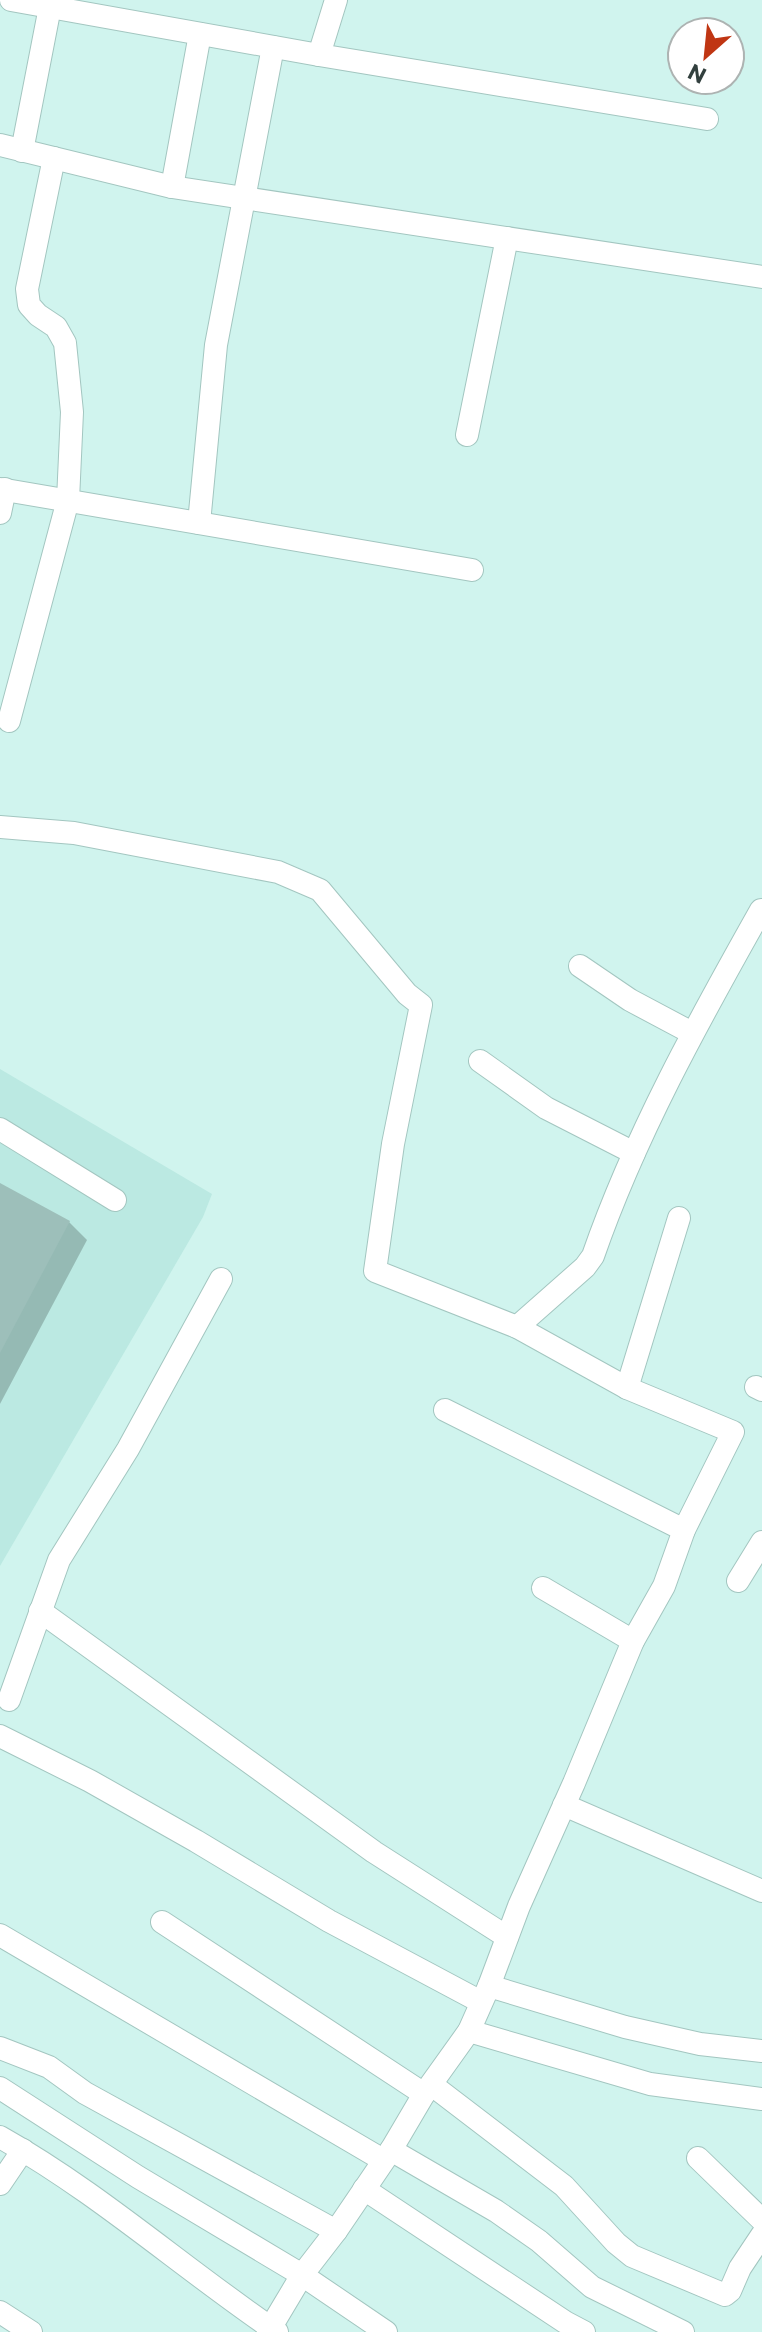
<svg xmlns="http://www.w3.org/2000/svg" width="762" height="2332" viewBox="0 0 762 2332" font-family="Commissioner,sans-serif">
<rect width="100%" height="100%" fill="#d0f4ee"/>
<path fill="#bbe9e2" d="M0,1069L212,1194L203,1217L0,1566Z"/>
<path fill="#0003" d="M0,1186L69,1222L87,1240L0,1404Z"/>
<path fill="#9dbfba" d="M0,1183L70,1221L0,1353Z"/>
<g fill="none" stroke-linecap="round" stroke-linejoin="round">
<g stroke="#a3c6c0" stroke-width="24">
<g id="minor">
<path d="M11,0L319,55L707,119"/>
<path d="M319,55L336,0"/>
<path d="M0,145L172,187L762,277"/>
<path d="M22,151L50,7"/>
<path d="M172,187L200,34"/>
<path d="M467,435L507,238"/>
<path d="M0,489L472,570"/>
<path d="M0,513L5,489"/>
<path d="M199,523L216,345L273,47"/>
<path d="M9,721L68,500L72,412L65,343L56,327L38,315L29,305L27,289L54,158"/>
<path d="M0,827L74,833L278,872L320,890L407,994L421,1005L393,1144L375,1271L517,1327L627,1388L733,1432L684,1530L664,1586L633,1641L574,1783L519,1906L489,1986L469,2031L424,2094L391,2150L336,2231L302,2275L268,2332"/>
<path d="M580,966L630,1000L692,1033"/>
<path d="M480,1061L546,1108L634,1153"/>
<path d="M0,1129L115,1200"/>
<path d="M517,1327L585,1267L593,1256C635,1135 698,1022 761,910"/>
<path d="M756,1387L762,1390"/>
<path d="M627,1388L679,1218"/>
<path d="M445,1410L684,1530"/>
<path d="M738,1581L762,1542"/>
<path d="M543,1588L633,1641"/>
<path d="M40,1611L374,1852L507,1937"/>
<path d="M9,1700L59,1560L128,1449L221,1279"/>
<path d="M0,1736L90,1781L196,1841L329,1921L481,2002"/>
<path d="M564,1805L762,1891"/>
<path d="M162,1922L424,2094"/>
<path d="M0,1935L383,2160"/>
<path d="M489,1986L625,2027L700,2044L762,2051"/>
<path d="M469,2031L650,2084L762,2099"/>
<path d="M0,2048L49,2067L85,2093L336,2231"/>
<path d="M432,2085L564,2186L616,2243L632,2256L725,2295L730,2291L740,2268L762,2235"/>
<path d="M0,2088L138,2177L302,2275L386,2332"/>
<path d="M0,2137C98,2192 184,2269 277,2332"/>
<path d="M391,2150L496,2211L539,2241L592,2287L683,2332"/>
<path d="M698,2158L762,2220"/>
<path d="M0,2184L23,2150"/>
<path d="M364,2189L565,2322L584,2332"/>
<path d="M0,2312L31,2332"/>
</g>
</g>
<use href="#minor" stroke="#fff" stroke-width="22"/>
</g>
<g transform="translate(706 56) rotate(207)"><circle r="38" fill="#ffffff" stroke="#adb3b2" stroke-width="2"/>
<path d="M0-6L14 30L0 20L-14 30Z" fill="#c03613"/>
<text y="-12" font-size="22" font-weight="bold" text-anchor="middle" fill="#32403e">N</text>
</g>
</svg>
